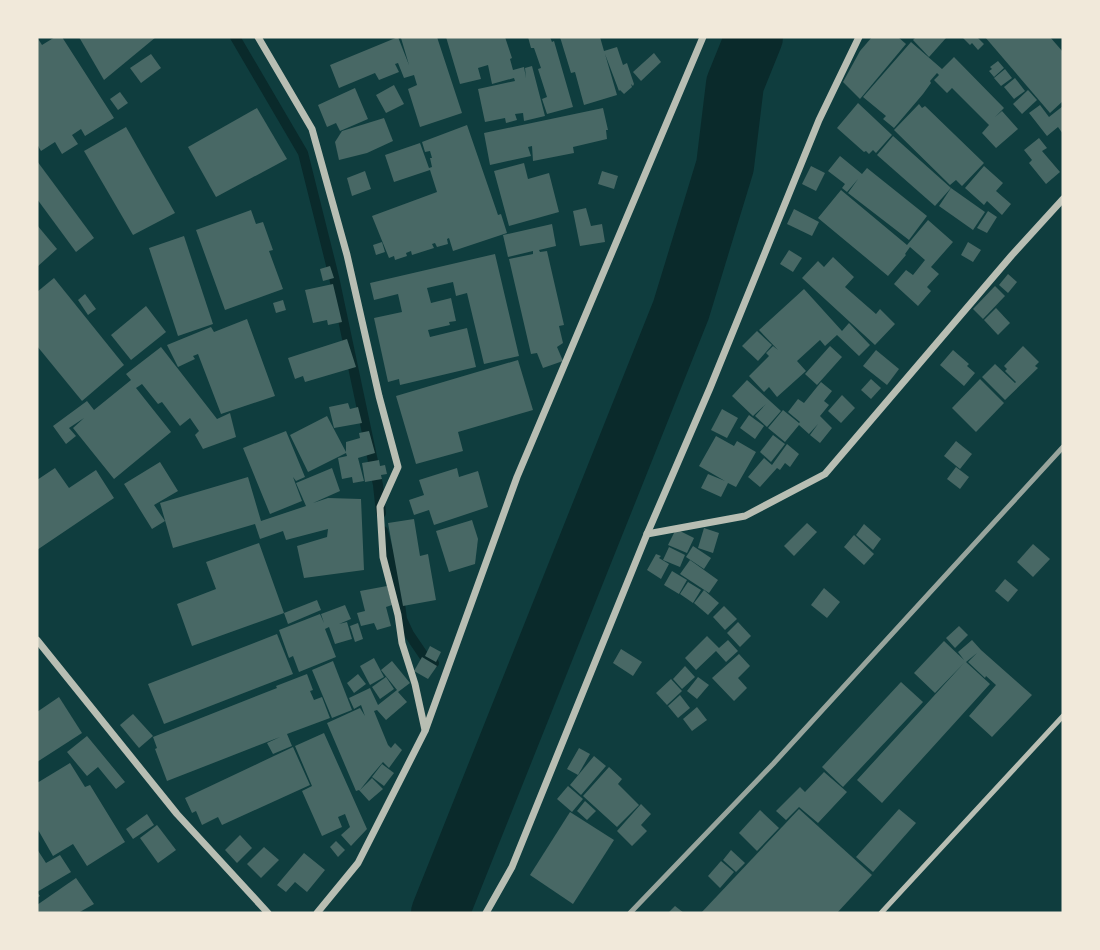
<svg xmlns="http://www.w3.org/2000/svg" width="1100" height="950" viewBox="0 0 1100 950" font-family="'Archivo Narrow',sans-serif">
<rect width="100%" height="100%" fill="#0f3d3e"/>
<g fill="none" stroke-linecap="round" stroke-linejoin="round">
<g stroke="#0a2a2b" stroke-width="10">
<path d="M235,37L303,153L334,277L378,485L381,513"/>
<path d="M383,531L398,589L402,619L409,634L424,656L434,663"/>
</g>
<path stroke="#0a2a2b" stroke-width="58" d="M440,913L681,310L725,166L735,84L754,37"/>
</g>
<g fill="#486865">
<path d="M37,37L42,45L55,37H62L114,118L85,136L81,129L72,135L78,144L62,154L55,142L41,151L37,144Z"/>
<path d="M79,37H156L104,80Z"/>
<path d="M398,37L409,65L401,38L437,37L462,113L420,127L408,89L417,85L414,75L404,78L398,63L395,64L399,72L379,80L375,73L339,88L330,65Z"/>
<path d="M446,37H505L512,58L510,59L513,70L524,67L526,78L525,68L532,66L545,116L524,121L523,113L515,114L517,120L506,123L505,118L485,122L478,89L515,81L514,78L492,84L488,65L478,68L481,79L460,84Z"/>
<path d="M528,37H550L552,42L554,41L573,107L547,114L542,99L547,97L538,69L541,68L534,48H531Z"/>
<path d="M560,37H600L604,51L617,47L623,65L627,63L634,84L633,86L631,84L632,87L624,94L620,90L619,91L605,54L617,95L584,105L575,72L571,73Z"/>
<path d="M872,37H898L906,44L860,99L843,82L860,51Z"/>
<path d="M916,37H945L946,38L929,57L913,40Z"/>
<path d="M965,37H977L984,44L978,50L972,43L970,45L963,38Z"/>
<path d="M985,37H1050L1063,52V101L1050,113Z"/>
<path d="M911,42L942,69L954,57L1004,108L995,117L1002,111L1018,129L996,148L982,133L989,125L952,88L947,93L934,80L939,75L937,73L930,81L931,83L923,94L894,128L883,119L886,116L863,97Z"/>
<path d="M654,53L661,62L641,81L633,72Z"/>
<path d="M151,54L161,68L141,83L130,68Z"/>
<path d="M998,61L1004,68L994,77L989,71L992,69L990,67Z"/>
<path d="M1005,69L1012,78L1001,86L994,78Z"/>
<path d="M1015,78L1025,91L1014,99L1004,87Z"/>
<path d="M394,85L404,104L386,113L376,95Z"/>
<path d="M355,88L368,119L340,131L336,123L327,127L318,105Z"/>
<path d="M1028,90L1037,100L1022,114L1013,104Z"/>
<path d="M120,92L128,103L118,110L110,99Z"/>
<path d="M858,103L892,135L876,153L873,150L869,154L866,151L864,152L837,128Z"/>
<path d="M919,104L922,108L925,106L984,163L962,186L956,180L950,185L894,130Z"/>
<path d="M1040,105L1049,117L1063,106V134L1058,127L1047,136L1029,113Z"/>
<path d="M257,108L287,159L216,197L188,147Z"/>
<path d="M603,108L608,130H606L607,139L573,147L574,153L533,161L532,146L528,147L531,156L490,165L484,133Z"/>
<path d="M384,118L393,141L367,153L339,160L335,142L342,131Z"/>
<path d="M467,125L498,215L501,214L507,233L453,251L449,238L447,239L448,244L437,247L435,243L432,244L434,248L412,255L411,251L406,253L407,256L395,260L394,256L389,258L372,216L437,192L430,170L394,182L385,155L420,143L429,168L432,167L430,158H432L430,151L425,152L422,142Z"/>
<path d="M126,127L175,213L133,235L84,151Z"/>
<path d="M893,136L951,188L935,206L877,155Z"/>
<path d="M1039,138L1047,148L1042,151L1060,172L1046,184L1029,163L1032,160L1024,150Z"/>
<path d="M840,156L862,174L867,168L927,216L909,240L848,193L858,179L847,192L842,188L845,184L828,171Z"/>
<path d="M37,161L94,238L76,252L37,199Z"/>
<path d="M524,163L528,179L549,173L559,212L509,226L494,171Z"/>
<path d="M811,166L825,173L816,191L802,184Z"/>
<path d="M984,166L1003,183L996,191L1011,204L1002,215L987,201L984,205L965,188Z"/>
<path d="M365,171L371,189L352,196L347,178Z"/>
<path d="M602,171L618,176L614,189L598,184Z"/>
<path d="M951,188L985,212L973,230L939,206Z"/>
<path d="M841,190L907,245L928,220L953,242L931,267L939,274L927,287L931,291L918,306L894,284L906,270L913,275L925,260L910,247L905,254L906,255L888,276L818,218Z"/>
<path d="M586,208L591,226L602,224L605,242L580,246L573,211Z"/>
<path d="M794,209L819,222L812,236L787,224Z"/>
<path d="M251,210L256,224L263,222L273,250L269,251L283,289L225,310L196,230Z"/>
<path d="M988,211L997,217L987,233L977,228Z"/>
<path d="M552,224L556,246L539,250L540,252L547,251L564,325L559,326L563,343L557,347L563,361L543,368L537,353L531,354L509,259L533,254V251L508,257L503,235Z"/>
<path d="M37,225L57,249L37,267Z"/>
<path d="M184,236L213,324L178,336L149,248Z"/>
<path d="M382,242L385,252L376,255L373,245Z"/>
<path d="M968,242L981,250L973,262L961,255Z"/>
<path d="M789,250L802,258L793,272L780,264Z"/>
<path d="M495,254L519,356L484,364L467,293L456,296L453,282L427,288L431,303L451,298L456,321L449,322L450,325L428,330L430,337L467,328L476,367L400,385L399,379L388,382L374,318L402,312L398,294L374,300L370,283Z"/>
<path d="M833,257L854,277L845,287L876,314L880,309L895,324L875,345L802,278L818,261L824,267Z"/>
<path d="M330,266L334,278L323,281L320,269Z"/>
<path d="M1008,274L1017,282L1008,293L999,285Z"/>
<path d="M54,278L124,365L82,401L37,346V292Z"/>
<path d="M333,284L342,322L328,325L327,320L313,323L305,290Z"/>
<path d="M995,286L1005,296L983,319L973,309Z"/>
<path d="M804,289L842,331L849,323L870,345L859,356L837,335L825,346L820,340L797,361L806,371L777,397L769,387L764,392L749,376L769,356L766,353L773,346L778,350L759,330Z"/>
<path d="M85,294L96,309L88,315L78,300Z"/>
<path d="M283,300L286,310L276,313L273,303Z"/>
<path d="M146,306L166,332L131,360L111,335Z"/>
<path d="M996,308L1010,323L998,335L984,320Z"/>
<path d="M247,319L275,396L221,414L198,354L193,356L195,359L178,367L167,345L211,327L214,332Z"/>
<path d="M757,331L772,345L758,361L742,346Z"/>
<path d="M347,339L356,367L305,382L303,376L295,379L288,358Z"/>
<path d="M830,346L842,357L817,385L805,374Z"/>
<path d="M1023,346L1039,362L1035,366L1038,368L1005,400L982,377L995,364L1015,383L1016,382L1005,371L1007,369L1004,366Z"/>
<path d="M161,347L217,419L230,413L236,437L203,449L195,435L199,431L190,418L180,426L162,402L158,404L142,384L136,388L171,432L114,479L73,428L84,418L69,428L76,436L66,444L53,426L87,401L94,410L131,380L126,374Z"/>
<path d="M876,350L899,369L887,385L863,366Z"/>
<path d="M953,350L969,364L967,366L975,373L964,386L940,365Z"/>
<path d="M518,360L533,410L458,432L463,451L416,464L396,396Z"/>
<path d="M871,379L881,388L871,399L861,390Z"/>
<path d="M980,379L1004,403L976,432L952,408Z"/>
<path d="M747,380L781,411L767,427L755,416L766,404L753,416L732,396Z"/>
<path d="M821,382L832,391L824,401L829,405L820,416L832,428L820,443L810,435L818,424L809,434L799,425L785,442L768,428L783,410L799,423L800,422L788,412L798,399L804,403Z"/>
<path d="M842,395L855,408L841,423L828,411Z"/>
<path d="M348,403L350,409L358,407L362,423L334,428L329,407Z"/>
<path d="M722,409L738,418L727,438L711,430Z"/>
<path d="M749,415L764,426L755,439L740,428Z"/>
<path d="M327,416L346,452V442L360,438L359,433L369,431L375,453L358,458L364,481L353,483L352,477L342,479L338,458L347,456L346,453L308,472L290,435Z"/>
<path d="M286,431L305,477L296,481L293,477L302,501L270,514L243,448Z"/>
<path d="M773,435L785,444L771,462L760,452Z"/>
<path d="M716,436L734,446L737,441L756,452L736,487L728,483L721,497L701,488L708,474L725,481L699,466Z"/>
<path d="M956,441L972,454L960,469L944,456Z"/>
<path d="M787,444L799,454L790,467L785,463L780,470L777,468L760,487L748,477L764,458L772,465Z"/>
<path d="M379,460L380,466L385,465L387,474L381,475L382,479L365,482L362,463Z"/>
<path d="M160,462L178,491L154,505L165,521L152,529L124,484Z"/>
<path d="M956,467L969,477L960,489L947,479Z"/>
<path d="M55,468L69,488L96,470L114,498L37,550V480Z"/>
<path d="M332,468L340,491L313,503L328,498L361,499L364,570L304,578L297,546L327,537L328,529L286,540L283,531L260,539L255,524L173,548L160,503L248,477L261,521L306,506L296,483Z"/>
<path d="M457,468L459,477L478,471L488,507L434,525L429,510L414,515L409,500L424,495L419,480Z"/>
<path d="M414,519L420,556L428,554L436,600L403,606L388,523Z"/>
<path d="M472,520L478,539L475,564L449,572L436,531Z"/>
<path d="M807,523L817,532L794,556L784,546Z"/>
<path d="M864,524L881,539L873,550L856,535Z"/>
<path d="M704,528L719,533L713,553L698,548Z"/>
<path d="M676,529L694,538L687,553L668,545Z"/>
<path d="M854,535L874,554L864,565L844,547Z"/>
<path d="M259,543L284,613L192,646L177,604L216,589L206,562Z"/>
<path d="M1033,544L1050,559L1033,577L1017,562Z"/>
<path d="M693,546L711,558L704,569L686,557Z"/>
<path d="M669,547L685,555L680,567L663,560Z"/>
<path d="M656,554L661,556L659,558L669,564L661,579L647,570Z"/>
<path d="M690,560L718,580L709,593L680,574Z"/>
<path d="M672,571L687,580L679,594L664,585Z"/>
<path d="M1005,579L1018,590L1008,602L995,591Z"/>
<path d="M688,582L701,590L693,603L680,594Z"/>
<path d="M387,586L392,605L386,607L391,626L377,630L374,623L361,626L357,613L365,611L360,591Z"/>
<path d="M824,588L840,602L827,618L811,605Z"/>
<path d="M704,590L719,603L708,615L694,603Z"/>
<path d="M317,600L321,610L288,624L284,613Z"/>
<path d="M345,605L351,619L339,624L347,622L352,639L335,644L329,627L325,629L336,657L299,672L293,656L289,658L279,630L320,614L324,623L321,614Z"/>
<path d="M724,606L737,619L725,630L713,617Z"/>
<path d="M738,622L751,636L740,647L727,633Z"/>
<path d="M358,623L363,639L355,642L350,626Z"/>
<path d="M959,626L968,635L955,648L946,638Z"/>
<path d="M277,634L293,674L164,724L148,684Z"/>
<path d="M707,636L719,648L728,640L738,651L726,662L716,651L696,670L685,658Z"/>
<path d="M972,640L981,650L1032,695L992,737L969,716L996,685L986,676L985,678L968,662L977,653L966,662L990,684L882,803L857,780L964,663L935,693L914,673L944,641L964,660L958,652Z"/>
<path d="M430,646L441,652L436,662L425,656Z"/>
<path d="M621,649L642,662L633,676L613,663Z"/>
<path d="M739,654L750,666L738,678L747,688L734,701L712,678Z"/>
<path d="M422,657L437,666L428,679L414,671Z"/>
<path d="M374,658L384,677L370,685L360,666Z"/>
<path d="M333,661L352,710L332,718L312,670Z"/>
<path d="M392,661L410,683L398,692L407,702L386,720L377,710L374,711L388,745L391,748L395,743L402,750L389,768L383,762L371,776H370H371L360,790L372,778L383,789L369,801L359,790L356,791L327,723L360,708L365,716L361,705L354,709L349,698L370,688L378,705L397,690L381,670Z"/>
<path d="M685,666L695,677L682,689L673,679Z"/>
<path d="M307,674L313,690L310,691L314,700L322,697L330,718L287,734L292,746L273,754L267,743L280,737L167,781L155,749L157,748L153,737L277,688L276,686Z"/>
<path d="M358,674L366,684L354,693L347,683Z"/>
<path d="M386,677L394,689L380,699L372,687Z"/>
<path d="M698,677L709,685L697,699L687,691Z"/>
<path d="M671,679L682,691L667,705L656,693Z"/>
<path d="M901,682L923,702L843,787L822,767Z"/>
<path d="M680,695L690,708L678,718L668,706Z"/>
<path d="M59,697L82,733L37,762V712Z"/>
<path d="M697,707L707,720L692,731L683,719Z"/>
<path d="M133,714L153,736L139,748L120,725Z"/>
<path d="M324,733L367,829L351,846L341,835L350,827L345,814L338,817L342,827L322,836L302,791L312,786L295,746Z"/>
<path d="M87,736L125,782L116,789L98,767L87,776L67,752Z"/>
<path d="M293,747L310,785L222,825L218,817L202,825L196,811L192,813L185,798Z"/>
<path d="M579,748L590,754L578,775L567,769Z"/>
<path d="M594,756L606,766L581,795L570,785Z"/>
<path d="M70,763L85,787L90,785L125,842L87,866L73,844L53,856L37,828V818L38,817L37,815V783Z"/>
<path d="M382,764L394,773L384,786L372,777Z"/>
<path d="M609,767L622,779L618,784L639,805L617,827L583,796Z"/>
<path d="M824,772L847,792L818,823L799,807L786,820L776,811L800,787L805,792Z"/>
<path d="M568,786L583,799L572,812L557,799Z"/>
<path d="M585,801L596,811L587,820L577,811Z"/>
<path d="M641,804L651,814L641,825L647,831L632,846L617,831Z"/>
<path d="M799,809L872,875L837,913H701Z"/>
<path d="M899,809L916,823L873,872L856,857Z"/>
<path d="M760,810L779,828L757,851L739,833Z"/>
<path d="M570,812L614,840L573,904L530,875Z"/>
<path d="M147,814L154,825L133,839L126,829Z"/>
<path d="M157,825L176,850L158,863L140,838Z"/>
<path d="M240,835L252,848L237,863L225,850Z"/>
<path d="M336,841L345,850L338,857L330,847Z"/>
<path d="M264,847L279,860L261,878L247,864Z"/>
<path d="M37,849L46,863L60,855L71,872L37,892L40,896L37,898Z"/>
<path d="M731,850L745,863L736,872L723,860Z"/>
<path d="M304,853L325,870L307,892L295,882L286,892L277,885Z"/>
<path d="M721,861L734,872L720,888L708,876Z"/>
<path d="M76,878L94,904L78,913H37V905Z"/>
<path d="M675,906L684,913H668Z"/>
</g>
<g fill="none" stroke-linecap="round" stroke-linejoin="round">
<path stroke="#b8beb3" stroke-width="5" d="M881,913L1063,716"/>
<g stroke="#b8beb3" stroke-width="7">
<path d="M258,37L312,129L347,255L379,396L398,467L380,507L383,557L398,615L402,643L415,684L425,730"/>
<path d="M647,534L745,516L825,474L1012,255L1063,199"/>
<path d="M37,640L177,814L268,913"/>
<path d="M317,913L358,863L425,731L517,477L703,37"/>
<path d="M486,913L512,867L647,534L710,388L819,120L859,37"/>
</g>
<path stroke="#97a49c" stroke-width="5" d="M630,913L773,764L1063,447"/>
</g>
<rect width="1100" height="950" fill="none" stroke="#f1e9da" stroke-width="77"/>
</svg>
